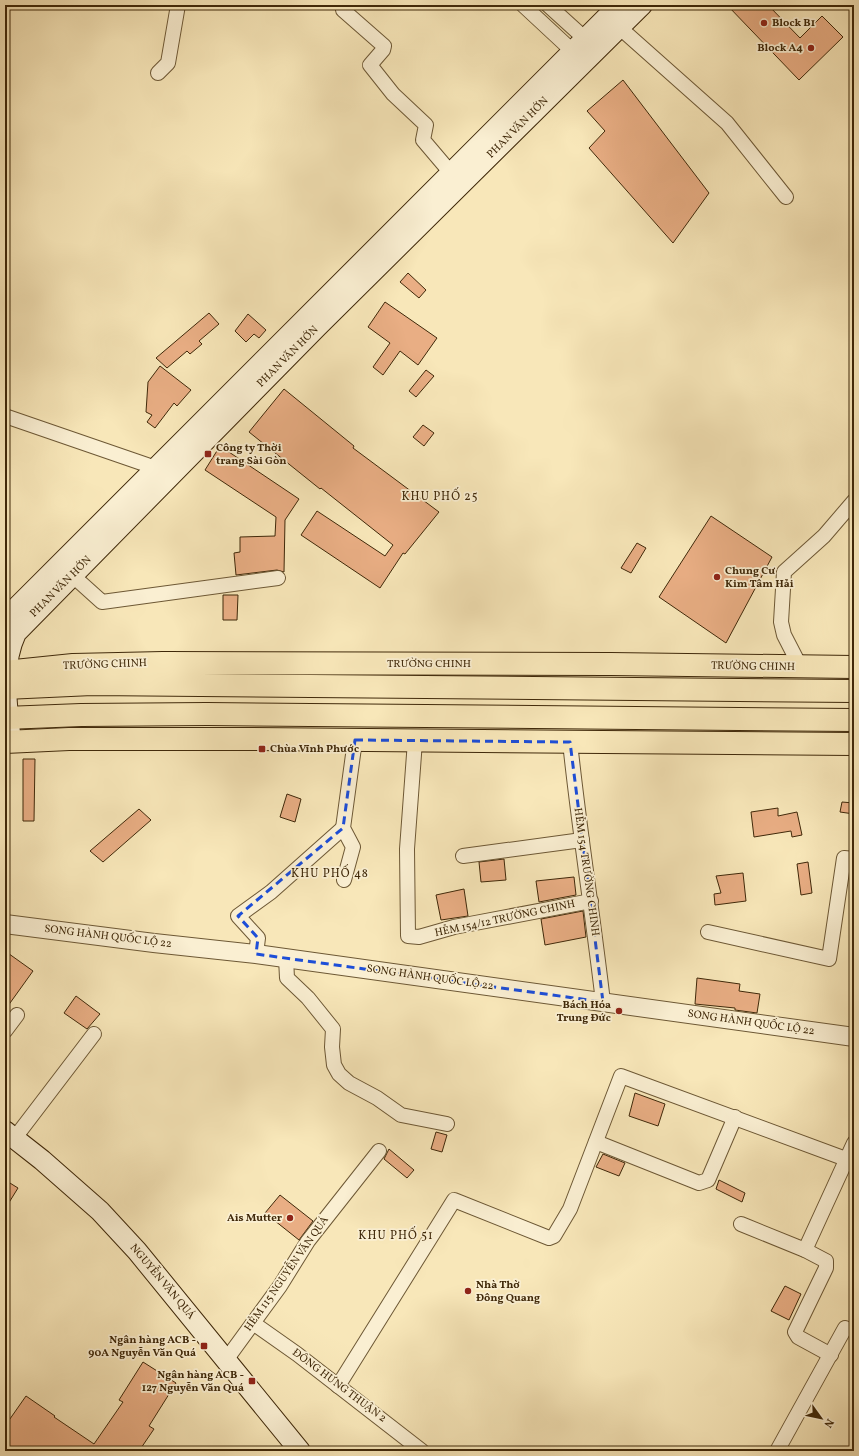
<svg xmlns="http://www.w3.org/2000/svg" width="859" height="1456" viewBox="0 0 859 1456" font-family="Vollkorn,serif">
<rect width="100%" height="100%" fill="#f8e7b9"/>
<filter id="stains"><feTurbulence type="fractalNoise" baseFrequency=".005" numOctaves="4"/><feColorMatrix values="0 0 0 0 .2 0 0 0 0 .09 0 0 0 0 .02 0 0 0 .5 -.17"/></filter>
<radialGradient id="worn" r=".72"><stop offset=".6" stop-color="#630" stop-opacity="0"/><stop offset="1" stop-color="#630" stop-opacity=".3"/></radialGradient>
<g fill="#e9ae84" stroke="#3f2809">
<path d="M727,5H768L800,38L822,16L843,37L799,80Z"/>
<path d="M623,80L709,193L673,243L589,148L605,131L587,111Z"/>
<path d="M408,273L426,290L419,298L400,282Z"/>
<path d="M385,302L437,338L418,365L400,351L383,375L373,367L390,343L368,327Z"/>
<path d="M209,313L219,324L199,341L202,344L190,354L187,351L167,368L156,358Z"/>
<path d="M248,314L266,330L259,338L254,334L246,342L235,331Z"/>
<path d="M160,366L191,390L177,406L174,403L155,428L147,422L152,415L146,412L148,382Z"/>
<path d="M426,370L434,376L416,397L409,391Z"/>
<path d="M284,389L354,446L353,448L439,512L405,554L403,553L380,588L301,535L317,511L385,556L393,545L321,488L320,489L249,432Z"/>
<path d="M423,425L434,433L424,446L413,437Z"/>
<path d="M220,446L299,499L285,520L284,572L277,570L236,575L234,553L240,552V537L275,536L276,517L205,470Z"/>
<path d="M711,516L772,557L726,643L659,597Z"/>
<path d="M637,543L646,548L631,573L621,568Z"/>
<path d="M223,595H238L237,620H223Z"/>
<path d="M23,759H35L34,821H23Z"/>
<path d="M287,794L301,799L295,822L280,817Z"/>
<path d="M842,802L854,803V814L840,812Z"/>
<path d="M778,808V816L797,812L802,835L792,837L791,831L754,837L751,812Z"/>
<path d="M139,809L151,820L103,862L90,851Z"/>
<path d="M504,859L506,880L481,882L479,862Z"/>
<path d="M808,862L812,893L801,895L797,864Z"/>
<path d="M743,873L746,901L715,905L714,894L721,893L716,876Z"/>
<path d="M574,877L576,895L539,902L536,881Z"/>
<path d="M464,889L468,916L441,920L436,895Z"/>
<path d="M583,911L586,937L545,945L541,919Z"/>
<path d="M5,951L33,971L5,1010Z"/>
<path d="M697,978L740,984L739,991L760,994L757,1013L735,1010V1008L695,1004Z"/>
<path d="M76,996L100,1014L87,1029L64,1013Z"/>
<path d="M635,1093L665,1104L658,1126L629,1116Z"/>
<path d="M436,1132L447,1135L442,1152L431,1149Z"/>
<path d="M389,1149L414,1170L407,1178L384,1159Z"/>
<path d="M603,1154L625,1163L619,1176L596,1167Z"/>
<path d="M5,1180L18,1188L5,1209Z"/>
<path d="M719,1180L745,1193L742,1202L716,1189Z"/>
<path d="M280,1195L313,1221L299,1240L265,1213Z"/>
<path d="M785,1286L801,1294L789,1320L771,1311Z"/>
<path d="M143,1362L176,1383L149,1426L154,1429L139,1451H5V1426L26,1396L55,1416L54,1417L94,1444L123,1402L119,1400Z"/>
</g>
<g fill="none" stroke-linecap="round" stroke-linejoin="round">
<g stroke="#6d5835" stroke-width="16">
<g id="minor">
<path d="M523,5L580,58"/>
<path d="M548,5L592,45"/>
<path d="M343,10L384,46L383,50L370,65L393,94L426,125L423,140L451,173"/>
<path d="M619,27L727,123L786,197"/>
<path d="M158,73L168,63L178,5"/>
<path d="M5,416L156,468"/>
<path d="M72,575L102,602L278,578"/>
<path d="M801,668L784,635L781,622L784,572L824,536L854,501"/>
<path d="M415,741L407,849L408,936L419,937L454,927L591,901"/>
<path d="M570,742C579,829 593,915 603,1002"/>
<path d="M463,856L582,840"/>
<path d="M344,880L353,847L343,828L355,740"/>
<path d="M708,932L829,959L844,858L854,859"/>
<path d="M256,954L258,938L238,916L271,892L343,828"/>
<path d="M286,958L287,978L308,998L333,1029L332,1047L334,1065L339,1074L349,1083L377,1098L401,1115L447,1124"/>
<path d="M5,1031L17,1015"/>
<path d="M14,1139L94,1034"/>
<path d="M596,1142L699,1183L708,1180L735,1117"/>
<path d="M741,1224L805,1250L826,1261V1268L795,1332L798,1337L831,1355"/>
<path d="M805,1250L854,1143"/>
<path d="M253,1323L297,1354L422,1451"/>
<path d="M226,1360L280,1286L308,1241L379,1151"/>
<path d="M338,1386L454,1200L549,1238L554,1236L570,1209L621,1076L854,1162"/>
<path d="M777,1451L845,1328"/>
</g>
</g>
<g stroke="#6d5835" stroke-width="20">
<path id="tertiary" d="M5,924L154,943L256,954L854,1037"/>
</g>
<g stroke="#3f2809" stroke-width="22">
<g id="secondary">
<path d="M5,619L619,5"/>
<path d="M11,742C7,706 0,667 16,633L317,327L642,5"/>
<path d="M5,1131L42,1160L100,1211L137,1251L300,1451"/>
</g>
</g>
<g stroke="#3f2809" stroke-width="24">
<g id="primary">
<path d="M5,672L73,665L163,663L611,664L854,667"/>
<path d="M5,688L92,684L854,691"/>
<path d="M5,718L81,715L207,714L854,720"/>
<path d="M5,742L69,739H241L854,744"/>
</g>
</g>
<use href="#minor" stroke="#faefd2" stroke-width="14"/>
<use href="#tertiary" stroke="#faefd2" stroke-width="18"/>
<use href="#secondary" stroke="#faefd2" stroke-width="20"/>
<use href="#primary" stroke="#f8e7b9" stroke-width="22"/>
</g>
<path fill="none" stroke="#1d4ed8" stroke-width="3" stroke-dasharray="8 5" stroke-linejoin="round" d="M355,740L570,742L603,1002L256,954L258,938L238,916L343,828Z"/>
<g fill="#8f2418" stroke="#faefd2" stroke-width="1.5">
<circle cx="764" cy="23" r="4"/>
<circle cx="811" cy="48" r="4"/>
<rect x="204" y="450" width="8" height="8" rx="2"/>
<circle cx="717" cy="577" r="4"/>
<rect x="258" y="745" width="8" height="8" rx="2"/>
<circle cx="619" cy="1011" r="4"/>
<circle cx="290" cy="1218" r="4"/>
<circle cx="468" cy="1291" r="4"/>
<rect x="200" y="1342" width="8" height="8" rx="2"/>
<rect x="248" y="1377" width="8" height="8" rx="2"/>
</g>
<g text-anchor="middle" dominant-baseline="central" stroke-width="3.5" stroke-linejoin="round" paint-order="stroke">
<g font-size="11" font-weight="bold" fill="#3f2809" stroke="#faefd2" text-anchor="start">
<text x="772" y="23">Block B1</text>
<text x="803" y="48" text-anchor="end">Block A4</text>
<text x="216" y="448">Công ty Thời<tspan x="216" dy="13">trang Sài Gòn</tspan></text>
<text x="725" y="571">Chung Cư<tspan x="725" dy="13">Kim Tâm Hải</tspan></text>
<text x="270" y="749">Chùa Vĩnh Phước</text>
<text x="611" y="1005" text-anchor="end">Bách Hóa<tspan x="611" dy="13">Trung Đức</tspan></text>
<text x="282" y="1218" text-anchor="end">Ais Mutter</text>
<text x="476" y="1285">Nhà Thờ<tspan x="476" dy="13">Đông Quang</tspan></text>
<text x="196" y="1340" text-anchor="end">Ngân hàng ACB -<tspan x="196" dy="13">90A Nguyễn Văn Quá</tspan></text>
<text x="244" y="1375" text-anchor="end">Ngân hàng ACB -<tspan x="244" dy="13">127 Nguyễn Văn Quá</tspan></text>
</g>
<g font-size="11" fill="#3f2809" stroke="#faefd2">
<text transform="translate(518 128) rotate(-45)">PHAN VĂN HỚN</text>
<text transform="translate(288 357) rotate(-45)">PHAN VĂN HỚN</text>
<text transform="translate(61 587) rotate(-45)">PHAN VĂN HỚN</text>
<text x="429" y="664">TRƯỜNG CHINH</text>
<text transform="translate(105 665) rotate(-2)">TRƯỜNG CHINH</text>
<text transform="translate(753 667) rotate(1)">TRƯỜNG CHINH</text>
<text transform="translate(586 872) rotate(82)">HẺM 154 TRƯỜNG CHINH</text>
<text transform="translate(505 919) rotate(-12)">HẺM 154/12 TRƯỜNG CHINH</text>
<text transform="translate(108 937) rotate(7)">SONG HÀNH QUỐC LỘ 22</text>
<text transform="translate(430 978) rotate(8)">SONG HÀNH QUỐC LỘ 22</text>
<text transform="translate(751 1023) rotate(8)">SONG HÀNH QUỐC LỘ 22</text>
<text transform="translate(287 1274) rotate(-55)">HẺM 115 NGUYỄN VĂN QUÁ</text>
<text transform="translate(162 1282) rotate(50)">NGUYỄN VĂN QUÁ</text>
<text transform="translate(339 1386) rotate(37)">ĐÔNG HƯNG THUẬN 2</text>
</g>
<g font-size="12" letter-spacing="1" fill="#3f2809" stroke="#faefd2">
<text x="440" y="497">KHU PHỐ 25</text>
<text x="330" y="874">KHU PHỐ 48</text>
<text x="396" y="1236">KHU PHỐ 51</text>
</g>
</g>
<rect width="859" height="1456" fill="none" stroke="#f8e7b9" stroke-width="20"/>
<rect x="6" y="6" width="847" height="1444" fill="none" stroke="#3f2809" stroke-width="2"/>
<rect x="10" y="10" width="839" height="1436" fill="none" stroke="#3f2809"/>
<g transform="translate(821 1418) rotate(123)" stroke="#faefd2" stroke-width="3" paint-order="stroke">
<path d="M0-3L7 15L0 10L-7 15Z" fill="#3f2809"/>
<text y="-6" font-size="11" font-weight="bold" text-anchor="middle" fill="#3f2809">N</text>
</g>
<rect width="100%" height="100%" filter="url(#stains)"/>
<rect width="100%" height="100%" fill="url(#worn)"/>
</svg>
